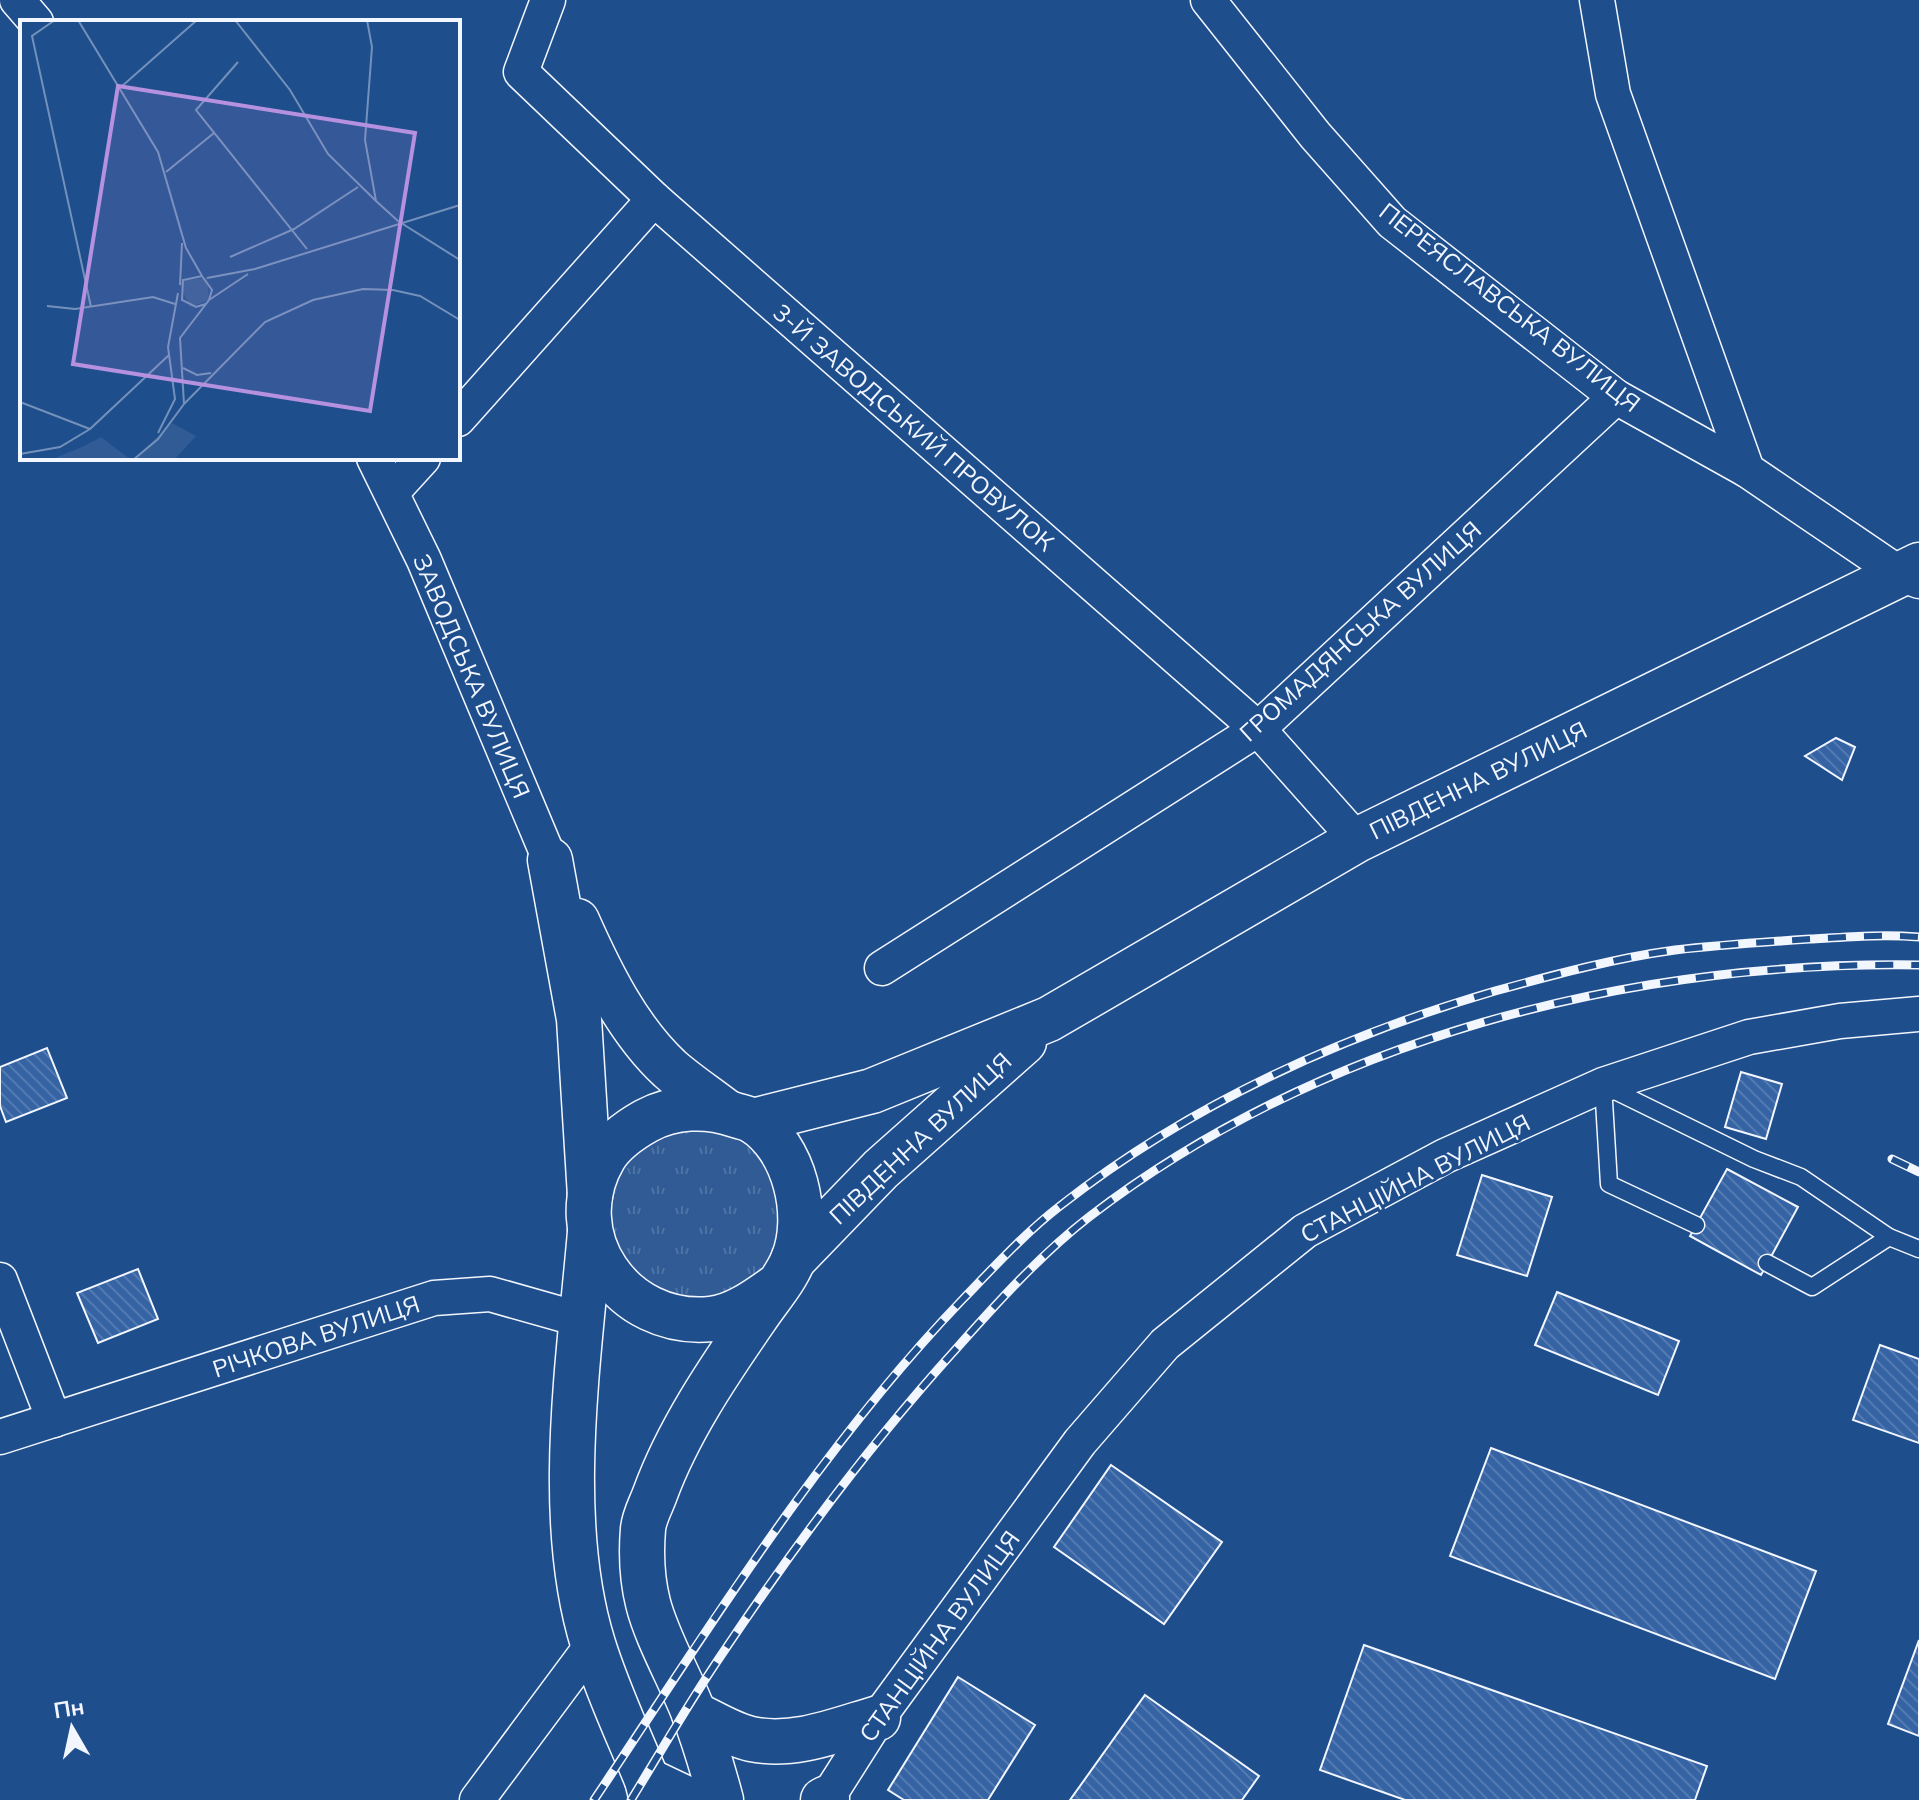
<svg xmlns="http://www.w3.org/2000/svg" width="1919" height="1800" viewBox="0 0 1919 1800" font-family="Mulish,sans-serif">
<defs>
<pattern id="grass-tufts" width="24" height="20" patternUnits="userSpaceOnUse" patternTransform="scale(2)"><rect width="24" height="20" fill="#305b95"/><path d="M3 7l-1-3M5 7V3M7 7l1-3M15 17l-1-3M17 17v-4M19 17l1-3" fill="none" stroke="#4e73a5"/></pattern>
<pattern id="building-back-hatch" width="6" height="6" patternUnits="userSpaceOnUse" patternTransform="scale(2)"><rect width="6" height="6" fill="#3563a3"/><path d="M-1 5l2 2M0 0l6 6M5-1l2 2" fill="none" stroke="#537ab1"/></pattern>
</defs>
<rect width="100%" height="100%" fill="#1f4e8c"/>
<path fill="url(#grass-tufts)" stroke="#a8bbd7" stroke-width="2" d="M694,1107L790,1165L777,1286L647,1309L590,1196L604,1157Z"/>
<g fill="url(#building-back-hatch)" stroke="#f2f6ff" stroke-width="2">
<path d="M1836,738L1855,747L1842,780L1805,756Z"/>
<path d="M47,1048L67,1098L6,1122L0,1106V1067Z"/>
<path d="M1741,1072L1782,1084L1766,1139L1725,1127Z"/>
<path d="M1727,1169L1798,1207L1761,1275L1690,1236Z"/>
<path d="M1482,1175L1552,1197L1527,1276L1457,1255Z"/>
<path d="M138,1269L158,1319L98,1343L77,1293Z"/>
<path d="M1557,1292L1679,1341L1658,1395L1535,1345Z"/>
<path d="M1880,1345L1919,1359V1443L1853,1420Z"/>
<path d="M1491,1448L1816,1571L1775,1679L1450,1556Z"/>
<path d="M1111,1465L1222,1542L1164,1624L1054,1547Z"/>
<path d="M1919,1640V1736L1888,1724Z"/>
<path d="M1364,1645L1707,1766L1695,1800H1405L1320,1770Z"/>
<path d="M958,1677L1035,1725L988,1800H904L888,1790Z"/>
<path d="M1145,1695L1259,1776L1242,1800H1070Z"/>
</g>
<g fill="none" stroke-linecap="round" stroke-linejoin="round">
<g stroke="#f2f6ff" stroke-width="19">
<g id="lane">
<path d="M1696,1225L1609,1184L1603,1085L1754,1159L1801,1177L1889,1237"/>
<path d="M1767,1263L1812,1287L1889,1237L1919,1249"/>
</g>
</g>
<g stroke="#f2f6ff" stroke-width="37">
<g id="street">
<path d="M17,0L36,22"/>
<path d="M548,0L521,72L654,199L1258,729L1357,840"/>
<path d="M1208,0L1315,135L1392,222L1616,397L1747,470"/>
<path d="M1597,0L1613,94L1747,470L1900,574L1919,581"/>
<path d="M458,419L654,199"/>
<path d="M374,458L424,560L550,860"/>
<path d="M392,492L423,458"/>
<path d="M882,968L1258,729L1616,397"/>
<path d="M0,1280L54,1420"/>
<path d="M0,1437L434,1298L490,1294L582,1320"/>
<path d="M477,1800L593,1644"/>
<path d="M826,1800L878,1718L1080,1442L1165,1344L1305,1231L1445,1156L1603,1085L1749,1037L1840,1021L1919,1014"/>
</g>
</g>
<g stroke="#f2f6ff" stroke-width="47">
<g id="secondary">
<path d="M550,860L579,1019L590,1196"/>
<path d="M577,921C600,973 628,1030 670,1069C687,1084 707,1097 725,1111"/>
</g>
</g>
<g stroke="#f2f6ff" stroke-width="47">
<g id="primary">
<path d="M753,1121L872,1091L1049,1019L1357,840L1919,565"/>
<path d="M590,1232C579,1360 554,1519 593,1644C607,1690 629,1736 647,1780L652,1800"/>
<path d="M793,1260L881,1169L1024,1042"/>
<path d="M694,1714C712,1722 732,1735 751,1739C794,1748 837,1730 878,1718"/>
<path d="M647,1780L689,1800"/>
<path d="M721,1800C713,1770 704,1740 693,1711C680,1678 656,1636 648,1603C642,1579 641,1553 643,1529C644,1517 651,1505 655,1494C678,1431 718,1372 756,1317C768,1299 785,1280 793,1260C811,1216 795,1147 753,1121C748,1118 741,1117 735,1115C707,1105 673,1106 646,1121C630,1130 614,1141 604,1157C558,1235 622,1328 711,1319C736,1316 757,1300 777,1286"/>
<path d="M823,1800L827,1798"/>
</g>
</g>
<use href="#lane" stroke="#1f4e8c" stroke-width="16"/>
<use href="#street" stroke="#1f4e8c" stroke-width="34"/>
<use href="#secondary" stroke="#1f4e8c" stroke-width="44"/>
<use href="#primary" stroke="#1f4e8c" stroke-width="44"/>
<g stroke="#f2f6ff" stroke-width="9">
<g id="rail">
<path d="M1892,1159L1919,1172"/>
<path d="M594,1800C709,1628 819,1449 963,1299C994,1267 1025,1233 1060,1206C1189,1105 1338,1037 1495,991C1553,975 1615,958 1675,950C1720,945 1765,942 1810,939C1846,937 1883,934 1919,937"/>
<path d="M631,1800C661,1751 690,1701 722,1654C793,1548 870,1444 956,1349C997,1303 1040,1255 1089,1217C1323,1038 1628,961 1919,965"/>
</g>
</g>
<use href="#rail" stroke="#1f4e8c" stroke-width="6" stroke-dasharray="18" stroke-linecap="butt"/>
</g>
<g text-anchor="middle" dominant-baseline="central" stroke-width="6" stroke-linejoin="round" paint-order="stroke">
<g font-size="24" fill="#f2f6ff" stroke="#1f4e8c">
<text transform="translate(1510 307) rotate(38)">ПЕРЕЯСЛАВСЬКА ВУЛИЦЯ</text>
<text transform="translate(914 427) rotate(41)">3-Й ЗАВОДСЬКИЙ ПРОВУЛОК</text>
<text transform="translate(1360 631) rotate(-42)">ГРОМАДЯНСЬКА ВУЛИЦЯ</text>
<text transform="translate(472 676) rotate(67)">ЗАВОДСЬКА ВУЛИЦЯ</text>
<text transform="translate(1478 780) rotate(-26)">ПІВДЕННА ВУЛИЦЯ</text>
<text transform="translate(920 1138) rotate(-43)">ПІВДЕННА ВУЛИЦЯ</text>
<text transform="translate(1415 1178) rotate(-27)">СТАНЦІЙНА ВУЛИЦЯ</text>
<text transform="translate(316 1336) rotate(-18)">РІЧКОВА ВУЛИЦЯ</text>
<text transform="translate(939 1636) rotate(-54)">СТАНЦІЙНА ВУЛИЦЯ</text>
</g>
</g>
<g transform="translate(20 20)">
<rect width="440" height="440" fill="#1f4e8c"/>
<path d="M187,258L189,280L170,287L160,265L163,260ZM81,417L111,440H30L64,426Z" fill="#305b95"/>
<path d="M152,403L176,416L154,440H113Z" fill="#305b95"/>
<path fill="none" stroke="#7391ba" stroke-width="2" d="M35,0L12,16L71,287M58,0L138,132L166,228L182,256M215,0L270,70L308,134L356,181M347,0L352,27L345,120L356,181L378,201L440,240M218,42L176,90L287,229M101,67L177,0M146,152L194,113M210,237L274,209L338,167M187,258L235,249L440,185M160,265L162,223M189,280L228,254M27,286L55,289L133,277L155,284M163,348L177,355L191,353M0,382L70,409L149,335M164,384L245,302L293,280L343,269L373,270L400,276L440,300M138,413L155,379L148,327L158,273M0,434L40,427L70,409M113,440L138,419L164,384L160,318L189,280L192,270L182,256L163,260L162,280L176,287L186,284"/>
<path fill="#b691df" fill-opacity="0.15" stroke="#b691df" stroke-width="4" d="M98,66L395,113L350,391L53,344Z"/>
<rect width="440" height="440" fill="none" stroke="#f2f6ff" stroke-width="4"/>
</g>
<g transform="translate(72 1728) rotate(351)" stroke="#1f4e8c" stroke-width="6" paint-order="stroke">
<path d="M0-6L14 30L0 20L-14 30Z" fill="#f2f6ff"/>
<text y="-12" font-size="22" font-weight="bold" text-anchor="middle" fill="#f2f6ff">Пн</text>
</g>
</svg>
